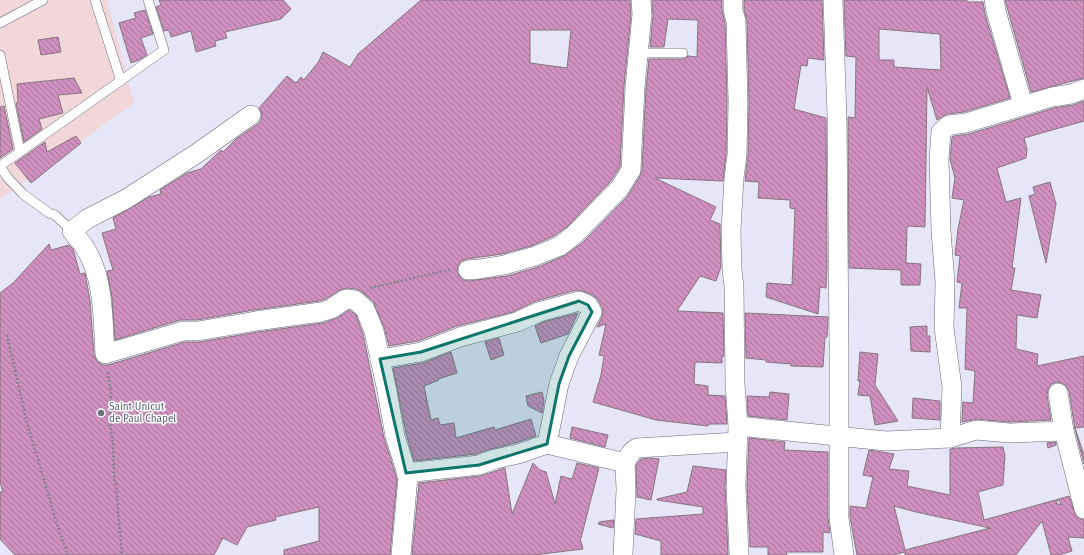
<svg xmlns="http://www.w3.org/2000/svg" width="1084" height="555" viewBox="0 0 1084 555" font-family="'Fira Sans',sans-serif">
<defs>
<pattern id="building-back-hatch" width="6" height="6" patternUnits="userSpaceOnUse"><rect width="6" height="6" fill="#cf90bf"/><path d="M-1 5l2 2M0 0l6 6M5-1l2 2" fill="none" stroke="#a7749a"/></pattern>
</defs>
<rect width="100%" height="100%" fill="#e7e5f8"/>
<path fill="#f1d6da" d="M0,0H107L134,103L0,199Z"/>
<g fill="url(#building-back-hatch)" stroke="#857580" fill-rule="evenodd">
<path d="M159,0H283L291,9L281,19L225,32L227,38L215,41L216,46L196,52L191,31L171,37L169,30L164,31L156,7L161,5Z"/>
<path d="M421,0H630L631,14L624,86L620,167L610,182L567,227L554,236L531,246L502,254L467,259L461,261L458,266L457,271L459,276L463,280L469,281L507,276L538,267L564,256L582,243L627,197L640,176L642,171L646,88L649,59H683L688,56L697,57L698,20L668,19L664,47H650L653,15L652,0H722V10L725,23L727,102L726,154L723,181L655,178L716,207L710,220L720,224L721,267L716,281L700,276L677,311L723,313L724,356H722V363L695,362L694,384L708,386V395L725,396L727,424H709L708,426L656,420L593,402L601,375L604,356L599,355L606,324L597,327L602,317L603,312L602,307L598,300L593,295L583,291L576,290L536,301L513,312L457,326L418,341L389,346L384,327L373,301L362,292L356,289L347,288L340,290L326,299L319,301L254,310L197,320H180L115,340L112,298L107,271L113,270L102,233L116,229L113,218L149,197L161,194L160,190L187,173L201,169L221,150L223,152L236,139L258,124L261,120L262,114L259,108L287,76L296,83L301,77L304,80L319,61L323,52L350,67L358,54ZM530,30H571L567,68L530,63Z"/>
<path d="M744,0H822L824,60L808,58L807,66L801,65L794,109L826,118L827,266L826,288L820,287L818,314L766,297L767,283L792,285L795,209L790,208V200L758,198L759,182L745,181L748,155L749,102L747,21L744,9Z"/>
<path d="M844,0H967V2H983L985,14L1010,98L964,112L947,114L937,120L927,87L925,227L908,226L907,228L906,263L921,264L920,285H901V270L849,268L848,117L855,118L856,57L846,56ZM879,29L940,34L941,70L894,67V60H879Z"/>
<path d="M1005,0H1084V78L1031,92Z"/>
<path d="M145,10L153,34L141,38L147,55L139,60L131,63L119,23L136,18L134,13Z"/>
<path d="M58,37L61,52L41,55L38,40Z"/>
<path d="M74,78L82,93L58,95L63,113L39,119L42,129L24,142L16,103L18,102L17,84Z"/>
<path d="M1084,101V121L1024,138L1027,149L1026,158L997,168L1006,202L1021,198L1012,268H1015L1011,290L1041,295L1037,318L1017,315L1016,349L1038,354L1037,366L1084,356V427L1075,428L1084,455V464L1075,429L1069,391L1066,386L1062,383L1057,382L1051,384L1048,389L1047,395L1051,420L1009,422L977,419L962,422L963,402L973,403L975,371L965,369L967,308H959L962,283L957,282L960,256L955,255L958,229L964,200L952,198L955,178L950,159L952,137L954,136L969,134L1054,108L1073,105Z"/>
<path d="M4,106L13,149L0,158V107Z"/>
<path d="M76,136L81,143L31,183L15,163L45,142L47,152Z"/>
<path d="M1050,182L1056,204L1046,263L1029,196L1035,194L1033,187Z"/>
<path d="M49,244L51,250L69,245L73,249L80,274L85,273L90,301L94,355L97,361L102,365H108L185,342H200L258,332L323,323L337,318L349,310L356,315L363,334L384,438L397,479L390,555H284V550L319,541V507L275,517L276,520L247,527L237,545L223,538L214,555H15L0,539V492H3L0,482V293L13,283Z"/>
<path d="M578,313L568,334L541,343L535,326L543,322Z"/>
<path d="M745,313L828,317L827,337H825L823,367L791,366V364L766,362V360L746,358Z"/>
<path d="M927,326V336H930V352L911,351L910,327Z"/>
<path d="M499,338L504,355L491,360L485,342Z"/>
<path d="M451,352L457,373L438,379L439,380L424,386L431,420L438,418L440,425L454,423L456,438L494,427L495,430L531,419L536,436L515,443L491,449L476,454L414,461L406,433L393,368L423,363Z"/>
<path d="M860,352L878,354L875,385L898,421L875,425L870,396L858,395L860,381H858Z"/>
<path d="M542,392L544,401L542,413L528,406L526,396Z"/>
<path d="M770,392L789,394L787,420L748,416L747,396L769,397Z"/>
<path d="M913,398L940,401V420L912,418Z"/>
<path d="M572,427L608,435L605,447L570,438Z"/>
<path d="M749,438L785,442L784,450L828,452V518L830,533L823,532V552H786L787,555H768V547H750L747,486Z"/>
<path d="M1056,442V445L1048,448L1047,443Z"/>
<path d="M1003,447L1005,456L1003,485L978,492L984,520L1059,499L1056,503L1061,505L1059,499L1069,496L1076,516L1081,519L1084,520V538L1068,537L1072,551L1059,555H1051L1042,521L1016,555H905V552L893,555H857L850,517V506L866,508L873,477L863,475L869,450L894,454L889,469L909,471L907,486L950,495V449L956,448ZM894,506L916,512L990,528L905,550Z"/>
<path d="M652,458L659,459L651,500L637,497L636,465L641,459Z"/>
<path d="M533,463L540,470L546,472L555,504L561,476L572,479L577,463L599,468L581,538H580L583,549L534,555H412L419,483L480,476L505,468L512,514Z"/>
<path d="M693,466L726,470L725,486L728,555H661V541L635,534L636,519L703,514V507L657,500V499L687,492Z"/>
<path d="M614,520L613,528L598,524L599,522Z"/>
</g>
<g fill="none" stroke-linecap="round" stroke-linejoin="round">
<g stroke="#6a6878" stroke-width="10">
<g id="lane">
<path d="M95,0L121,81"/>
<path d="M0,23L43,0"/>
<path d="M638,53H683"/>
<path d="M0,55L20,152"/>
<path d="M72,231L55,215L49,213L23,194L7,177L0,166L164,50L148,0"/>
</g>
</g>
<g stroke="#6a6878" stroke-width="20">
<g id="street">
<path d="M733,0V10L736,21L738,102L737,155L734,178L731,230L732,269L734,287L735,384L738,426L736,486L739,555"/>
<path d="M833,0L837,117L839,348V518L844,555"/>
<path d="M994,0L996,11L1023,105"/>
<path d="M251,115L196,154L126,199L87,219L72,231C76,237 82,242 85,248C104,277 103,321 105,354L183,331H198L256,321L321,312L331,309L346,299L355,300L365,309L374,331L387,391L395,436L408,477L401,555"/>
<path d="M468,270L480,269L504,265L535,256L560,246L574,235L619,189L631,170L635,87L642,14L641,0"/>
<path d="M380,359L421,352L460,337L517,322L539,312L579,301L588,305L592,312L569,356L559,384L547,444L518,454L495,459L479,465L406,473"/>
<path d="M738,426L886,441L950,438L952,387L944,328L945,282L941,231L939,159L941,132L949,125L966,123L1052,97L1071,94L1084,89"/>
<path d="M1064,431L1084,509"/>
<path d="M950,438L976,430L1009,433L1064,431L1058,393"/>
<path d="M547,444L625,463L626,490L623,555"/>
<path d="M625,463C628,457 631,451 637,448L737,442"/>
</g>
</g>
<g stroke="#83828f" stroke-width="2.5" stroke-dasharray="2 2" stroke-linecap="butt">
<path d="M370,288L449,270"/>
<path d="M7,335L26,419L60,534L68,555"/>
<path d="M108,372L111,392L110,423L113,443L114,475L116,486L122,555"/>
</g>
<use href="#lane" stroke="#fff" stroke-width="9"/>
<use href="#street" stroke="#fff" stroke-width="19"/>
</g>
<path fill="#0f766e" fill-opacity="0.2" stroke="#0f766e" stroke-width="3" stroke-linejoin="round" d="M579,301L588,305L592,312L569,356L559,384L547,444L479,465L406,473L380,359L421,352Z"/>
<circle fill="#6b7280" stroke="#fff" stroke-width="1.5" cx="101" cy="413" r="4"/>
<g text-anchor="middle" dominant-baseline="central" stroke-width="3" stroke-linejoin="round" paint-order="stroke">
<g font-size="10" fill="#5b616d" stroke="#fff" text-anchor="start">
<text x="109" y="407">Saint Unicut<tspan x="109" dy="12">de Paul Chapel</tspan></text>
</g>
</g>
</svg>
